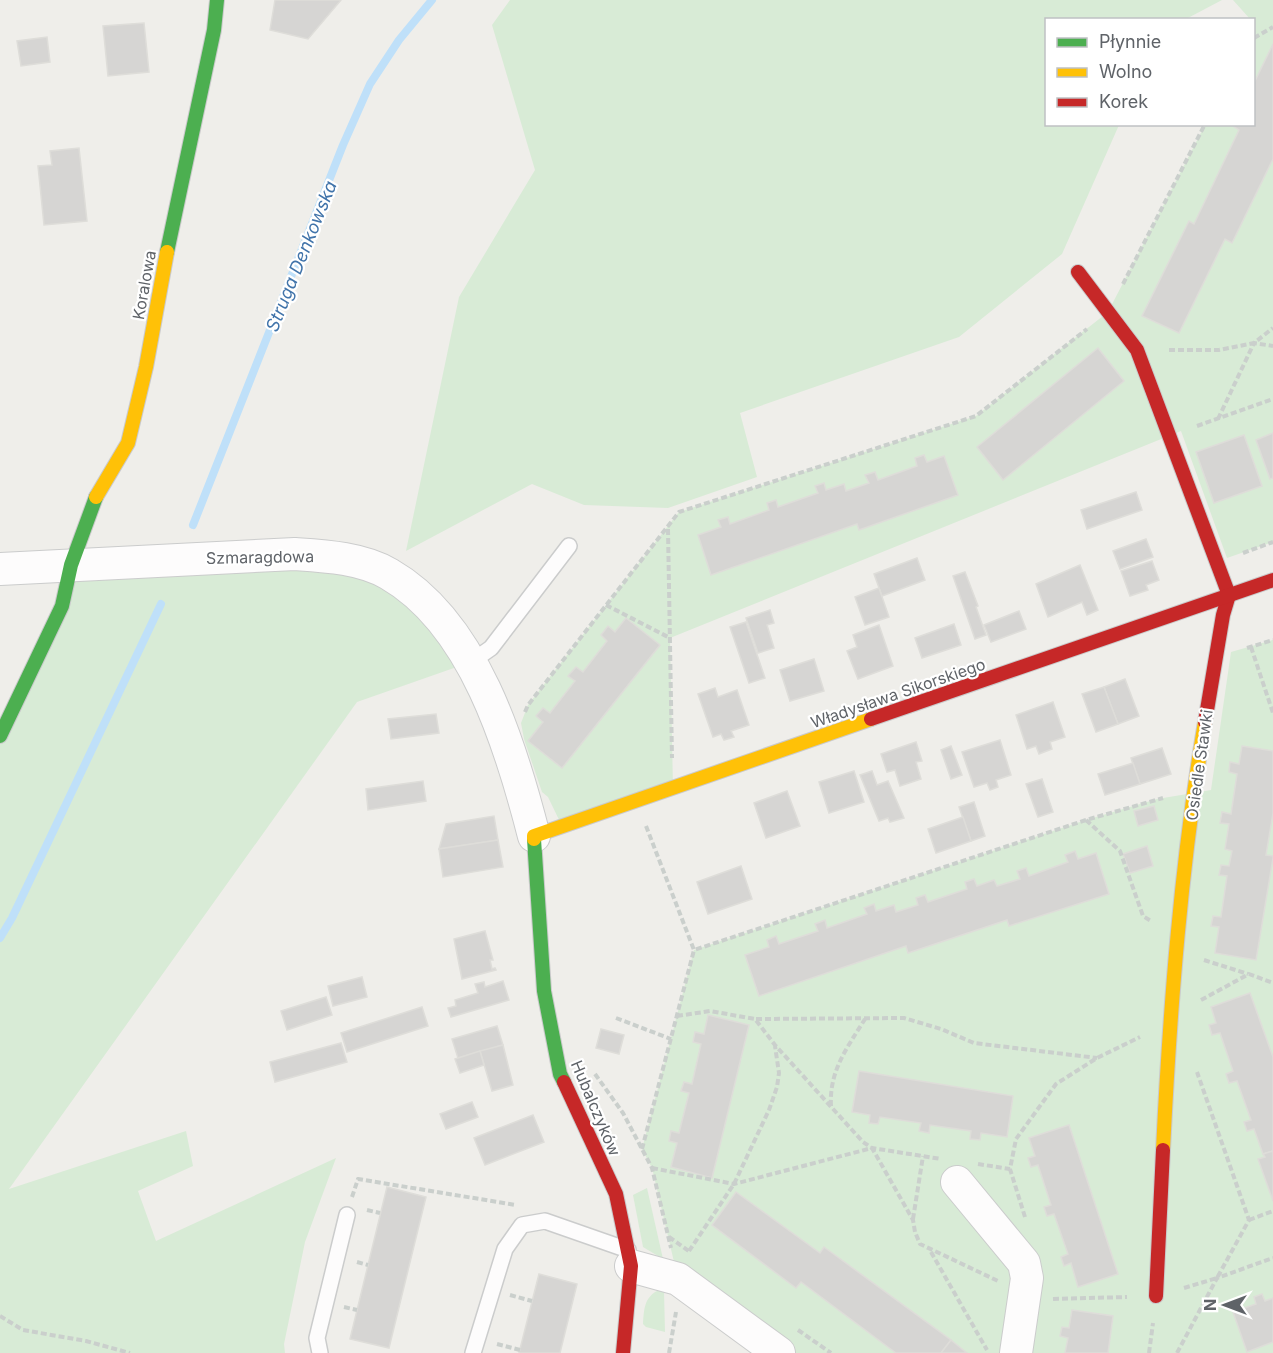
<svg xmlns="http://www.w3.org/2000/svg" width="1273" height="1353" viewBox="0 0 1273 1353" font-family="Inter,sans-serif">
<rect width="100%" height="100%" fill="#efeeea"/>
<g fill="#d8ebd6">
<path d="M510,0H1222L1186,19L1046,20V124L1119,125L1062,254L959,337L740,413L757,477L668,508L584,505L532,484L406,551L459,297L535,170L492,25Z"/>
<path d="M1233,0H1273V542L1227,558L1181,431L670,638L673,789L562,826L548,797L542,792L524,739L521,723L528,705L679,512L976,416L1108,312L1205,125L1254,124V20L1250,19Z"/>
<path d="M295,554L387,572L471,662L357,702L9,1189L186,1131L193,1166L138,1191L156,1241L336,1158L305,1242L284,1344L285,1353H0V736L71,565Z"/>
<path d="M1273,640V1353H779L678,1279L652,1168L642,1149L694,950L1086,820L1157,799L1211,790L1231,652Z"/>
<path d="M647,1188L663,1259L643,1247L633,1195Z"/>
<path d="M657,1291H664L665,1332L646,1327L643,1324C644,1310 644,1298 657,1291Z"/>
</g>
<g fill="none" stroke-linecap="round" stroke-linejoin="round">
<g stroke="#bfe0f9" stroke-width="8">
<path d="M193,525L343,145L370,84L399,40L432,0"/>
<path d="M0,938L12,918L161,604"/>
</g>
</g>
<g fill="#d6d5d3" stroke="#deddd9" stroke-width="1.5">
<path d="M275,0H341L308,39L270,30Z"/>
<path d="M144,23L149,72L108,76L103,26Z"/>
<path d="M47,37L50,62L21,66L17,41Z"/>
<path d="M1273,44V159L1232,243L1225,239L1179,333L1142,316L1189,221L1194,224L1239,130L1233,126V124H1254V83Z"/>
<path d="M79,148L87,221L44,225L38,166L52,165L50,151Z"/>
<path d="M1098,348L1124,381L1003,480L977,447Z"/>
<path d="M1273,433V478L1270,479L1256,440Z"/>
<path d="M1244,435L1262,486L1214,503L1196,452Z"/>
<path d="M924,455L927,462L944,456L958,495L859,530L857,524L711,575L698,535L721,527L718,520L728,517L730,524L769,510L767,503L776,500L778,507L818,493L815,486L824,483L826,490L844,484L846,491L869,483L865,475L875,472L878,480L917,466L915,458Z"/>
<path d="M1136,492L1142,510L1087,529L1081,510Z"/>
<path d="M1146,539L1153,557L1120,569L1113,551Z"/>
<path d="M917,558L925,580L882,596L874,574Z"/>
<path d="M1152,561L1159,580L1146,585L1148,590L1130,596L1121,571Z"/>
<path d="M1080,565L1098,610L1087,615L1082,602L1048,617L1036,584Z"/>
<path d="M965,572L978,606L976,607L986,635L975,639L953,576Z"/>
<path d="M879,588L889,617L865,625L855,597Z"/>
<path d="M770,610L774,623L767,625L774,648L758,653L746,618Z"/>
<path d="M1019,611L1026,629L991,642L984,625Z"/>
<path d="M626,618L660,645L562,768L528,741L543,722L536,716L543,708L550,713L575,681L568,676L576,667L583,672L607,641L601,635L608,626L615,632Z"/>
<path d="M746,622L765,678L749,683L730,627Z"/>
<path d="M954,624L961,645L922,658L915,638Z"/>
<path d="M879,625L893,666L858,679L847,651L857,647L853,635Z"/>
<path d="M814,659L824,691L790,701L780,670Z"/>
<path d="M1125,679L1139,716L1118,724L1104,687Z"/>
<path d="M1104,687L1118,724L1096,732L1082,694Z"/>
<path d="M715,688L718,697L737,690L749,725L731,731L734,737L724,740L721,734L713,737L698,694Z"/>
<path d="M1053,702L1065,737L1050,742L1052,749L1039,754L1036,746L1027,749L1016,715Z"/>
<path d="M436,714L439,733L391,739L388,719Z"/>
<path d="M1000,740L1011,775L996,780L998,787L990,790L987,783L974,787L962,752Z"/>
<path d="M916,742L922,761L916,762L921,779L900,786L895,770L887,772L881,754Z"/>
<path d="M951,746L962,775L951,779L941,750Z"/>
<path d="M1242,746L1273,751V813L1266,855L1273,856V858L1256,960L1215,953L1219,927L1211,926L1213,916L1221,917L1227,876L1219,875L1221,865L1229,866L1232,851L1225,849L1229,824L1220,823L1222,812L1231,814L1237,774L1229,772L1230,762L1239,764Z"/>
<path d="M1162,748L1171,774L1140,784L1131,758Z"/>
<path d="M1133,763L1140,784L1105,795L1098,774Z"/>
<path d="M854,771L864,802L829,813L819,782Z"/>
<path d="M872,771L877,785L888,781L904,818L890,822L888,818L879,821L860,775Z"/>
<path d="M1042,779L1053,812L1038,817L1026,784Z"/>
<path d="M423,781L426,801L368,810L366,789Z"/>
<path d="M787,791L800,826L766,838L754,803Z"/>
<path d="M974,802L985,836L971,841L959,807Z"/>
<path d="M1154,806L1158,820L1138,826L1134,811Z"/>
<path d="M494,816L498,840L439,849L446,824Z"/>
<path d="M963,817L971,841L936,853L928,829Z"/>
<path d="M498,840L503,867L443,877L439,849Z"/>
<path d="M1147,846L1153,866L1130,873L1123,854Z"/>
<path d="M1075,851L1078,859L1096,853L1109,894L1009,926L1007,920L908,953L906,946L759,996L745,955L769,947L767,940L776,936L779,944L818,931L815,924L825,920L827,928L867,914L864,908L874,904L876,911L894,905L896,912L918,905L916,898L925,895L928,902L967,889L965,882L974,879L977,886L994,880L997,886L1020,879L1017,871L1026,868L1029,876L1068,862L1065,855Z"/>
<path d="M741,866L752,899L708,914L697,882Z"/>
<path d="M485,931L493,960H490L492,969L495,968L496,970L462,979L454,939Z"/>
<path d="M362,977L367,997L333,1006L328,986Z"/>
<path d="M503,981L509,1000L451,1017L448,1008L456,1006L455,1000L478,993L475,984L484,982L485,987Z"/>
<path d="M1250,993L1273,1057V1151L1263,1154L1254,1129L1247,1131L1244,1122L1251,1120L1237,1081L1229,1083L1226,1074L1233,1071L1220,1033L1212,1035L1209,1025L1216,1023L1211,1007Z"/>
<path d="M326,997L332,1015L287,1030L281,1011Z"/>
<path d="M422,1007L428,1026L347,1052L341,1033Z"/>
<path d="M708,1015L749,1025L712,1178L671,1167L677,1143L669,1141L671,1131L679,1133L689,1093L681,1091L684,1082L692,1084L701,1044L693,1042L695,1032L704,1034Z"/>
<path d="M497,1026L503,1045L458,1058L452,1039Z"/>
<path d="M601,1029L624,1035L619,1054L596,1048Z"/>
<path d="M341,1043L347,1062L275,1082L270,1062Z"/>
<path d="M503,1045L513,1085L492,1091L480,1051Z"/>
<path d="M480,1051L484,1065L460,1073L455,1059Z"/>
<path d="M859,1071L1013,1096L1007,1137L981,1133L980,1140L970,1139L971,1131L930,1125L929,1133L919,1131L921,1123L880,1117L878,1124L869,1123L870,1115L852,1112Z"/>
<path d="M472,1102L478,1117L446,1129L440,1114Z"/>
<path d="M533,1115L544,1142L485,1165L474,1138Z"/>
<path d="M1069,1125L1118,1274L1078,1287L1071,1263L1064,1266L1061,1257L1068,1254L1054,1214L1047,1216L1044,1207L1051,1205L1038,1165L1031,1167L1028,1158L1035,1156L1029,1138Z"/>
<path d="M1273,1151V1201L1258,1159L1265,1157L1263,1154Z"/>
<path d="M387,1187L426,1197L389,1348L350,1339Z"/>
<path d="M736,1192L820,1253L824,1247L951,1340L941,1353H896L801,1282L796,1288L712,1225Z"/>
<path d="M539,1274L577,1284L560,1353H519Z"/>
<path d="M1262,1294L1265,1301L1273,1298V1342L1247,1352L1233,1312L1256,1304L1254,1297Z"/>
<path d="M1072,1310L1113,1316L1108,1353H1065L1068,1338L1060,1336L1062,1327L1069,1328Z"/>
<path d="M951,1340L967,1353H941Z"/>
</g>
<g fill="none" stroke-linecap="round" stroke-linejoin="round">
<g stroke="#cbcccc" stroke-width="18">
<g id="lane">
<path d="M471,662L491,648L569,546"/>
<path d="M320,1353L317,1338L347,1215"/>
<path d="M473,1353L505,1249L522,1225L545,1221L628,1250"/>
</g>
</g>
<g stroke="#cbcccc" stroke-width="34">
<g id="street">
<path d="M0,569L295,554C325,556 362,558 389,574C474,623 511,746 534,836"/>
<path d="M957,1182L1024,1263L1027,1278L1016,1353"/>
<path d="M631,1266L678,1279L779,1353"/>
</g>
</g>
<g stroke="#cacacb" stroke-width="16">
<g id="fast">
<path d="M167,252L214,30L217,0"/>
<path d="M0,736L62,606L71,565L96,497"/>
<path d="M534,839L544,991L560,1074L564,1082"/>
</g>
</g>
<g stroke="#cacacb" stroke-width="16">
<g id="slow">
<path d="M96,497L128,443L146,367L167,252"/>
<path d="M534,839V836L871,719"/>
<path d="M1163,1150C1170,1007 1181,863 1205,722"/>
</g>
</g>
<g stroke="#cacacb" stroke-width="16">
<g id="jam">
<path d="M1078,272L1137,350L1229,595L1223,615L1205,722"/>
<path d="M871,719L1273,580"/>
<path d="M564,1082L616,1194L631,1266L623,1353"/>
<path d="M1156,1296L1163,1150"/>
</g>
</g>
<g stroke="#cacfcc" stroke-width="4" stroke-dasharray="6 3" stroke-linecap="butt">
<path d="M1254,38L1273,27"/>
<path d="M1123,284L1205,124"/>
<path d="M1169,350H1219L1254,343L1273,328"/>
<path d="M1218,419L1254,343L1273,346"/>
<path d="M1197,426L1273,399"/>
<path d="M668,529L672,758"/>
<path d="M1243,553L1273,542"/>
<path d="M606,605L670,638"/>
<path d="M1251,647L1273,713"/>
<path d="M1247,648L1273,640"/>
<path d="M525,712L528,705L679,512L976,416L1087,329"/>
<path d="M1086,820L1120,851L1143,916L1151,921"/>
<path d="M646,826L694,950L1086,820L1163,798"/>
<path d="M1204,960L1248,974"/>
<path d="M1201,1000L1249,974L1273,983"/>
<path d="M677,1016L710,1011L755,1019L775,1045L863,1142L872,1148L941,1159"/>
<path d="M616,1018L671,1039"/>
<path d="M756,1019L904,1018L941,1029L974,1043L1097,1058"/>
<path d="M595,1074L623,1113L652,1168L671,1248"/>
<path d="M831,1106C829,1071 847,1048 865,1019"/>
<path d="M642,1149L694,950"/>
<path d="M978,1164L1010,1169"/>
<path d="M652,1168L734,1184L872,1148L913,1220L915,1232L920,1244L998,1281"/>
<path d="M352,1197L358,1179L516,1205"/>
<path d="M367,1210L380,1213"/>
<path d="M1025,1217L1010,1169L1016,1139L1056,1084L1097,1058L1140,1037"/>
<path d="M913,1219L923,1156"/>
<path d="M1249,1220L1273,1211"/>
<path d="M669,1237L690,1252"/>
<path d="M689,1251L734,1184L769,1110L777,1087L779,1073L775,1046"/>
<path d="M931,1252L987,1350"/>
<path d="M357,1262L368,1265"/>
<path d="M1184,1288L1217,1278L1249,1220L1197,1072"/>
<path d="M510,1295L532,1301"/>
<path d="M1053,1299L1127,1297"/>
<path d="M344,1307L357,1310"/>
<path d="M0,1316L23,1330L86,1341L130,1353"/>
<path d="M798,1330L831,1353"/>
<path d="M497,1344L520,1350"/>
<path d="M669,1353L676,1312"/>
<path d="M1149,1353L1153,1323"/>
<path d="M1177,1353L1217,1278L1273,1258"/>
</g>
<use href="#lane" stroke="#fdfcfc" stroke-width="15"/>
<use href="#street" stroke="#fdfcfc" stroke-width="32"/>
<use href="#fast" stroke="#4caf50" stroke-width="14"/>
<use href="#slow" stroke="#ffc107" stroke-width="14"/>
<use href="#jam" stroke="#c62828" stroke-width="14"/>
</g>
<g text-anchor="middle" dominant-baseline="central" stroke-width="4.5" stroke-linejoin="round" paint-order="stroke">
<g font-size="16" fill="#5f6368" stroke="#fff">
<text transform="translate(144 285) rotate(-80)">Koralowa</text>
<text transform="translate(260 557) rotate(-1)">Szmaragdowa</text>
<text transform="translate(898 693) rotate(-19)">Władysława Sikorskiego</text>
<text transform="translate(1199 765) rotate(-82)">Osiedle Stawki</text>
<text transform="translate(596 1108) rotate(67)">Hubalczyków</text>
</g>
<g font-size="18" font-style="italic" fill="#4174aa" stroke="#fff">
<text transform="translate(301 256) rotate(-68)">Struga Denkowska</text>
</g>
</g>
<rect x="1045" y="18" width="210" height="108" fill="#ffffff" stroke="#bfc1c3" stroke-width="1.5"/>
<rect x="1057" y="38" width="30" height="9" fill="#4caf50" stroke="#bfc1c3" stroke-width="1.5"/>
<text x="1099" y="48" font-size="18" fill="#5f6368">Płynnie</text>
<rect x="1057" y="68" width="30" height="9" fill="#ffc107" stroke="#bfc1c3" stroke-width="1.5"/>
<text x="1099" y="78" font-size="18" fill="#5f6368">Wolno</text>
<rect x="1057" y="98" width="30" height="9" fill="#c62828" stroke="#bfc1c3" stroke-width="1.5"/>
<text x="1099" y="108" font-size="18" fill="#5f6368">Korek</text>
<g transform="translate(1225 1305) rotate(270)" stroke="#ffffff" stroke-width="4.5" paint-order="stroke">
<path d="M0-4.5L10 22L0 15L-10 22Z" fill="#5f6368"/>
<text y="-9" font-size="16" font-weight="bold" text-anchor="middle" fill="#5f6368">N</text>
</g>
</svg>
